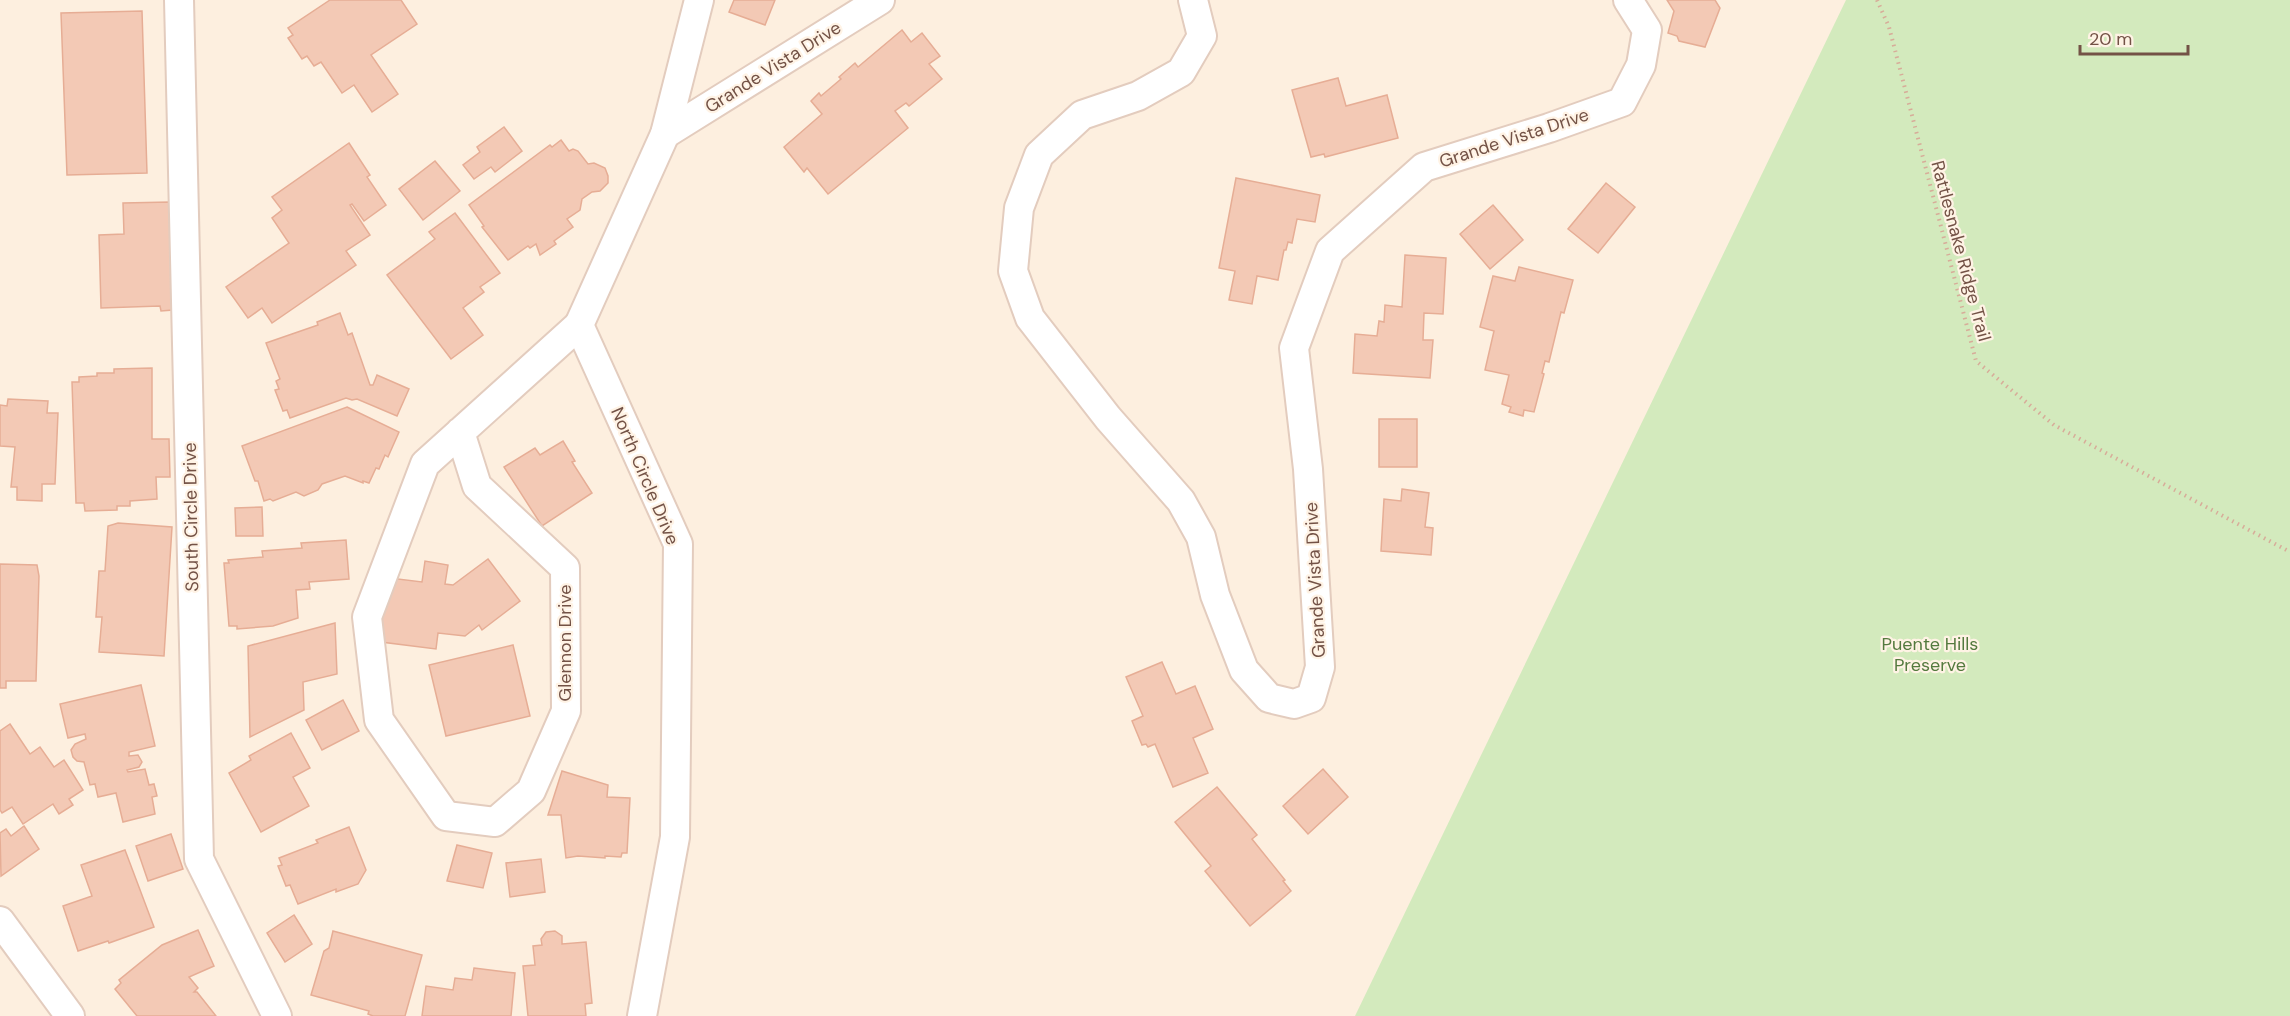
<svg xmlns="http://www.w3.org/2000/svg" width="2290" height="1016" viewBox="0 0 2290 1016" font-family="'DM Sans',sans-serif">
<rect width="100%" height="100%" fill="#fdefdf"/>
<path fill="#d3eabd" d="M1846,0H2290V1016H1355Z"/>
<g fill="#f3c9b5" stroke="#e6ad95" stroke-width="1.5">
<path d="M330,0H401L417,24L371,55L398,94L372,112L354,85L342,93L321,62L314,66L307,56L302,59L288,38L293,35L288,28Z"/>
<path d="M734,0H775L765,25L729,12Z"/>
<path d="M1667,0H1715L1720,8L1705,47L1679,41L1677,36L1668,33L1674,11Z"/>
<path d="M142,11L147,173L67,175L61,13Z"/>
<path d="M902,30L911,42L922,33L940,56L929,64L942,79L909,106L906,103L895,111L908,128L828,194L807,168L804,172L784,147L822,114L811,101L819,93L821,96L841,79L839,77L855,63L858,67Z"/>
<path d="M1338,78L1346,106L1387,95L1398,138L1325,157L1324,154L1311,157L1292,90Z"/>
<path d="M504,127L522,151L495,172L491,167L474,179L463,165L480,152L477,147Z"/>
<path d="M561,140L569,151L573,149L578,151L588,164L594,163L605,168L608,176V183L600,191L592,192L582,199L580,210L567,219L573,227L554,241L556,244L540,255L536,244L530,248L528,246L508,260L482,227L484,226L469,205L550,145L552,147Z"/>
<path d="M349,143L370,175L367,177L386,205L364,221L352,204L350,205L370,235L346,251L356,265L272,323L262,308L248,318L226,287L289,243L272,218L282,210L272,197Z"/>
<path d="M435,161L460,191L423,220L399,189Z"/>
<path d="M1236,178L1320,195L1315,222L1297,219L1292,243L1288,242L1286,250H1284L1278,280L1257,276L1252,304L1229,300L1235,271L1219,268Z"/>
<path d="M1606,183L1635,207L1598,253L1568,229Z"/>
<path d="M170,202L173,310L161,311L160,306L101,308L99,235L124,234L123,203Z"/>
<path d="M1493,205L1523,240L1490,269L1460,234Z"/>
<path d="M455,213L500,273L480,287L484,292L463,308L483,335L451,359L387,275L435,239L429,232Z"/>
<path d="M1405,255L1446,258L1443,314L1424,313L1423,340H1433L1430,378L1353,373L1355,334L1377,336L1379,321L1384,322L1385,305L1402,307Z"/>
<path d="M1519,267L1573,280L1564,313L1561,312L1549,362L1545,361L1542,373L1544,374L1534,412L1524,410L1523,416L1509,412L1511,407L1502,404L1509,375L1485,370L1494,331L1480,327L1493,276L1515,281Z"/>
<path d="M340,313L348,335L352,333L370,385H373L377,375L409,389L397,416L357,399L352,400L346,398L290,418L287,410L283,411L275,390L279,389L276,381L280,379L266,343L318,325L317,322Z"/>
<path d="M152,368V439H169L170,477H156L157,499L130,501V506H117V510L85,511L84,503H76L72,382H79V377L97,376V373H114V369Z"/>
<path d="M8,399L48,401L47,413H58L55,484H42V501L17,500V487H11L15,447L0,446V405L7,406Z"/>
<path d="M347,407L399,432L388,457L385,455L379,469L376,468L369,483L363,481V483L345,476L322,484L318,490L304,496L296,492L273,501L270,499L264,501L258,481H255L242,446Z"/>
<rect x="1379" y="419" width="38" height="48"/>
<path d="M563,441L575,461L572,462L592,493L542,526L504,467L535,448L540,455Z"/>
<path d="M1402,489L1429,493L1425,527L1433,528L1431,555L1381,551L1384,499L1401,501Z"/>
<path d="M262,507L263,536H236L235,508Z"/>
<path d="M118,523L172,527L164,656L99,652L102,617H96L99,571H105L108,526Z"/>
<path d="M346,540L349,579L309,582L310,589L296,590L298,618L273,626L237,629V626H229L224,563H229L228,560L263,557L262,551L302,548L301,543Z"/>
<path d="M488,559L520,601L482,630L479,625L465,636L438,633L436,649L381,642L383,626L380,625L382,609H386L390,578L422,582L425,561L448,565L445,584L453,585Z"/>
<path d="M0,564L37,565L39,576L36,681H6V688H0Z"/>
<path d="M335,623L337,674L303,682L304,710L250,737L248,646Z"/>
<path d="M513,645L530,716L446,736L429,665Z"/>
<path d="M1162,662L1176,694L1195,686L1213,729L1193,738L1208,773L1173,787L1155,744L1148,747L1146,744L1142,745L1132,721L1143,716L1126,677Z"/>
<path d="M141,685L155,746L129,752V756L138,755L142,762L139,767L127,770L128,772L145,769L149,785L154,784L157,796L152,797L155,814L123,822L116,793L98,797L95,784L90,785L84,762L77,761L73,757L71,750L75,744L86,739L85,734L68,738L60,704Z"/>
<path d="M343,700L359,731L322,750L306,720Z"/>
<path d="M10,724L30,754L40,747L54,767L64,760L83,790L69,799L73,805L59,814L53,804L23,824L12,807L2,813L0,810V731Z"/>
<path d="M291,733L310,768L293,777L309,806L261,832L229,773L251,760L249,756Z"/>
<path d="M1323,769L1348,797L1308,834L1283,806Z"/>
<path d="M562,771L608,785L607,797L630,798L627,853H622L621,857L605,856V858L578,856L566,858L561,815H548Z"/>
<path d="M1217,787L1257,835L1252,839L1285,880L1283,881L1291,891L1250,926L1205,871L1211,866L1175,822Z"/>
<path d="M24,826L39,849L1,876L0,833L6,829L11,836Z"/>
<path d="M349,827L366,870L358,884L336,892V889L298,904L290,885L286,886L278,866L282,865L279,858L318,843L316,840Z"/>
<path d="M171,834L183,869L148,881L136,846Z"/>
<path d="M457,845L492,853L483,888L447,881Z"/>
<path d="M125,850L154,927L109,943L108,941L78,951L63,906L92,896L81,865Z"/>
<path d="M541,859L545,892L510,897L506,863Z"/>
<path d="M294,915L312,944L285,962L267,933Z"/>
<path d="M198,930L214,966L189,977L198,988L194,992H197L216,1016H137L115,989L121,983L119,980L162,945Z"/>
<path d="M333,931L422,955L405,1016H373L368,1014L369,1011L311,995L324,951L329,948Z"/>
<path d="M555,931L562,936V944L586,942L592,1003L585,1004L586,1016H528L523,966L535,965L533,946L542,945L541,939L546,932Z"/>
<path d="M474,968L515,973L511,1016H422L426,986L453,990L455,978L472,980Z"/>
</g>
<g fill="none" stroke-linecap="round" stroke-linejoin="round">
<g stroke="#e3ccbe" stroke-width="32">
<g id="minor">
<path d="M179,0L199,859L277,1016"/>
<path d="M1193,0L1202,36L1181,72L1138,96L1082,115L1039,155L1019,208L1013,271L1030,318L1108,418L1181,501L1201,537L1215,595L1244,670L1269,698L1294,704L1311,698L1320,667L1308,469L1294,348L1330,251L1424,167L1549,128L1622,102L1641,65L1647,30L1628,0"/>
<path d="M665,134L880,0"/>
<path d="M460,432L477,486L565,568L566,711L531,791L495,822L446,816L379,720L367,617L425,464L579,325"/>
<path d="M0,921L70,1016"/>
<path d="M642,1016L675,837L678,544L579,325L665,134L699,0"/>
</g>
</g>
<path stroke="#d7ac99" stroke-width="4" stroke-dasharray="1.5 4.5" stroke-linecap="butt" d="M1877,0L1889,27L1976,361L2054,425L2290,552"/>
<use href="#minor" stroke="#fff" stroke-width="28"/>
</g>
<g text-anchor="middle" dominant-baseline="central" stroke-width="4.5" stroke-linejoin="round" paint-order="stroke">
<g font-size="18" fill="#735246" stroke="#fff3e5">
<text transform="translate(773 67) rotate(-32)">Grande Vista Drive</text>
<text transform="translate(1514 138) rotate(-18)">Grande Vista Drive</text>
<text transform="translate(1961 251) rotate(75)">Rattlesnake Ridge Trail</text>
<text transform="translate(645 476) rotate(67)">North Circle Drive</text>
<text transform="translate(191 517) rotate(-91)">South Circle Drive</text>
<text transform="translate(1315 580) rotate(-93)">Grande Vista Drive</text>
<text transform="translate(565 643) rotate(-90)">Glennon Drive</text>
</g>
<g font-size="18" fill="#547a3e" stroke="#fff3e5">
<text x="1930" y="644">Puente Hills<tspan x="1930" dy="21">Preserve</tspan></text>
</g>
</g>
<path d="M2080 45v9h108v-9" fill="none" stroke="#735246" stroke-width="3"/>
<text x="2089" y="45" font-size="18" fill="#735246" stroke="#fff3e5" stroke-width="4.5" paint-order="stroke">20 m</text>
</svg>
